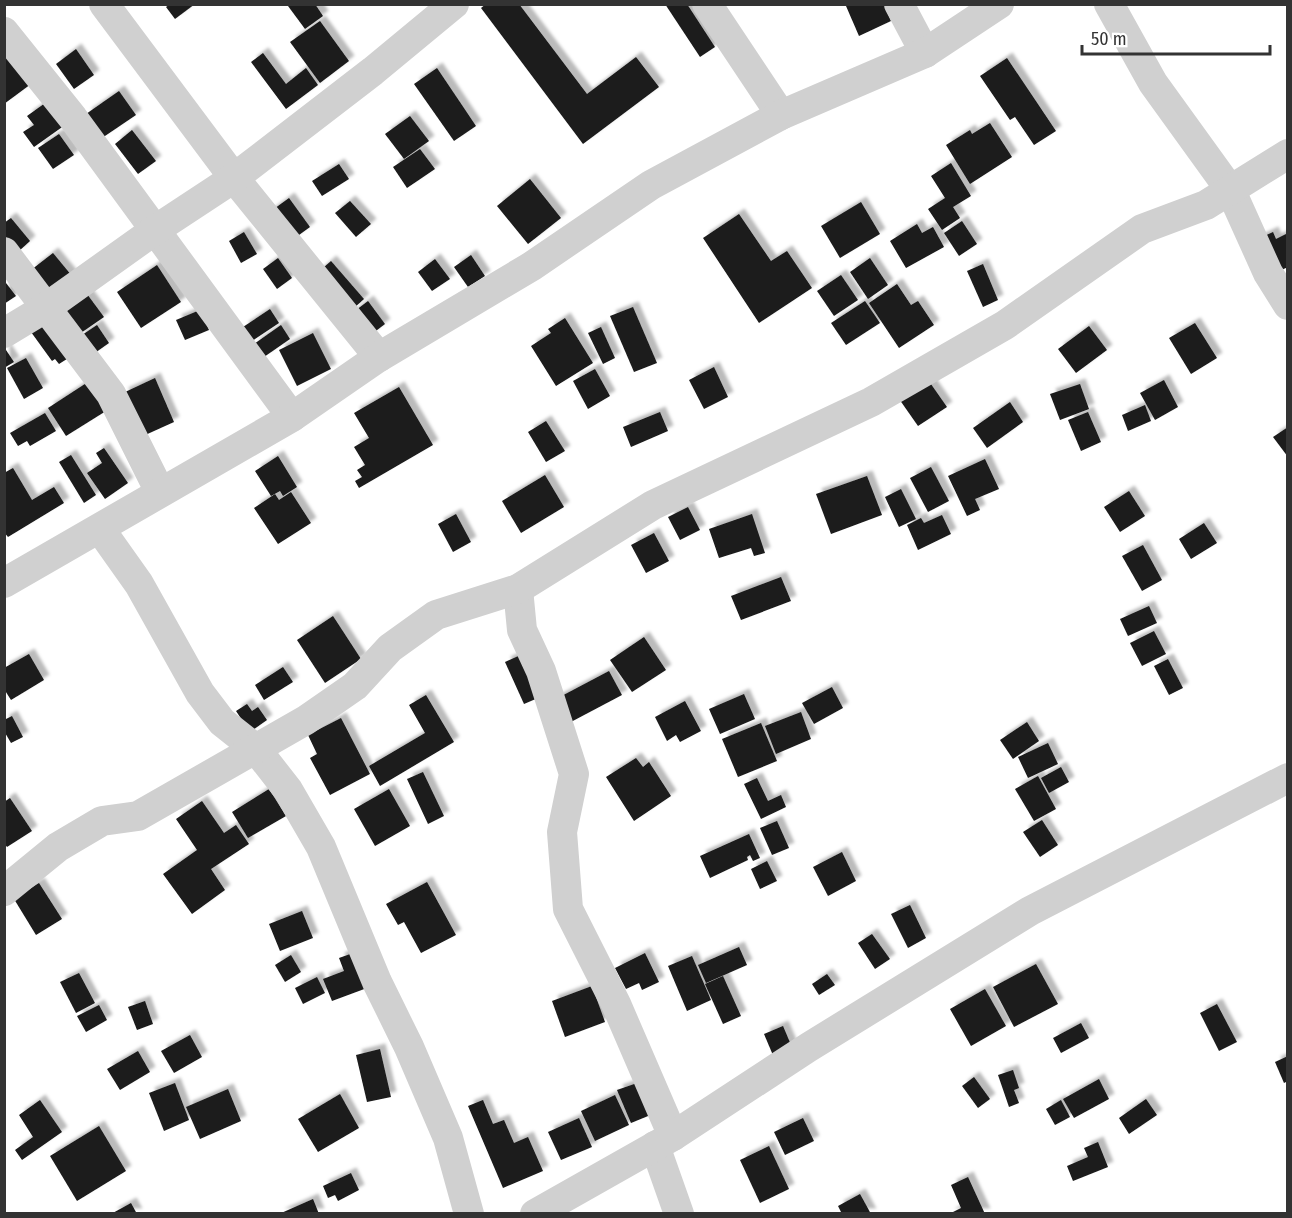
<svg xmlns="http://www.w3.org/2000/svg" width="1292" height="1218" viewBox="0 0 1292 1218" font-family="'Fira Sans Condensed',sans-serif">
<defs>
<filter id="shadow"><feDropShadow dx="5.5" dy="-5.5" stdDeviation="1.5" flood-color="#0004"/></filter>
</defs>
<rect width="100%" height="100%" fill="#fff"/>
<g fill="#1a1a1a" filter="url(#shadow)">
<path d="M170,4H195L175,19L166,7Z"/>
<path d="M290,4H315L323,16L305,29L288,6Z"/>
<path d="M486,4H519L587,94L636,57L659,87L583,144L481,8Z"/>
<path d="M665,4H687L715,47L700,57Z"/>
<path d="M850,4H884L891,21L859,36L846,6Z"/>
<path d="M320,21L349,61L320,83L290,42Z"/>
<path d="M4,48L35,81L4,104Z"/>
<path d="M76,49L94,75L74,89L56,64Z"/>
<path d="M263,53L286,84L306,68L318,85L286,109L251,62Z"/>
<path d="M1007,58L1056,131L1034,145L1015,117L1010,120L980,76Z"/>
<path d="M437,68L476,126L454,141L414,84Z"/>
<path d="M119,91L136,115L102,138L86,114Z"/>
<path d="M48,101L65,125L34,147L23,132L34,125L27,116Z"/>
<path d="M410,116L429,141L404,159L385,134Z"/>
<path d="M990,123L1012,157L970,184L946,145L970,130L972,134Z"/>
<path d="M132,130L156,161L138,174L115,144Z"/>
<path d="M59,134L74,155L53,169L38,148Z"/>
<path d="M420,149L435,169L407,188L393,167Z"/>
<path d="M951,163L971,196L953,207L960,218L942,230L928,209L945,198L931,176Z"/>
<path d="M339,164L349,179L322,196L312,181Z"/>
<path d="M530,179L561,218L528,244L497,206Z"/>
<path d="M289,198L310,227L288,243L267,214Z"/>
<path d="M350,201L371,224L356,237L335,213Z"/>
<path d="M861,202L880,234L840,258L821,226Z"/>
<path d="M739,214L771,261L787,251L812,288L759,323L703,238Z"/>
<path d="M11,218L30,241L18,252L4,235V223Z"/>
<path d="M962,221L977,244L959,256L944,233Z"/>
<path d="M917,224L922,233L933,227L944,247L906,268L890,241Z"/>
<path d="M244,232L257,254L241,263L229,241Z"/>
<path d="M1273,232L1276,239L1288,233V267L1275,273L1258,239Z"/>
<path d="M53,253L72,276L49,293L31,270Z"/>
<path d="M471,255L485,276L468,287L454,267Z"/>
<path d="M278,258L292,278L277,289L263,269Z"/>
<path d="M870,258L888,285L868,299L850,272Z"/>
<path d="M435,259L450,279L432,291L418,272Z"/>
<path d="M331,261L364,299L354,308L316,274Z"/>
<path d="M983,264L998,300L983,307L967,271Z"/>
<path d="M157,265L181,302L141,328L117,292Z"/>
<path d="M841,275L858,300L834,316L817,291Z"/>
<path d="M6,283L16,296L4,304V284Z"/>
<path d="M897,284L911,305L918,301L934,325L899,348L869,303Z"/>
<path d="M87,294L104,317L78,335L61,311Z"/>
<path d="M368,301L385,324L368,337L351,314Z"/>
<path d="M865,301L880,323L846,345L831,323Z"/>
<path d="M633,307L657,363L634,372L610,316Z"/>
<path d="M270,309L279,323L252,341L243,327Z"/>
<path d="M200,310L209,330L185,340L176,320Z"/>
<path d="M565,318L593,363L556,386L531,346L551,333L548,329Z"/>
<path d="M46,322L70,357L59,364L55,359L52,361L31,332Z"/>
<path d="M1195,323L1217,358L1191,374L1169,338Z"/>
<path d="M97,325L109,343L92,355L79,337Z"/>
<path d="M281,325L290,339L264,357L254,344Z"/>
<path d="M1089,326L1107,350L1076,373L1058,349Z"/>
<path d="M601,327L615,358L603,364L588,333Z"/>
<path d="M313,333L331,369L297,386L279,350Z"/>
<path d="M4,347L14,362L4,368Z"/>
<path d="M26,358L43,388L24,399L7,368Z"/>
<path d="M714,367L728,397L704,409L689,380Z"/>
<path d="M595,369L610,396L588,409L573,381Z"/>
<path d="M926,377L947,407L918,426L897,396Z"/>
<path d="M155,378L174,422L143,436L123,393Z"/>
<path d="M1164,380L1178,407L1155,420L1140,393Z"/>
<path d="M88,382L106,411L66,436L48,408Z"/>
<path d="M1080,384L1089,409L1060,420L1050,394Z"/>
<path d="M399,387L433,445L359,488L355,481L362,477L357,470L365,465L354,447L369,438L354,413Z"/>
<path d="M1010,402L1023,422L987,448L973,428Z"/>
<path d="M1145,405L1151,421L1128,431L1122,415Z"/>
<path d="M660,412L668,431L631,447L623,427Z"/>
<path d="M1088,412L1101,442L1081,451L1068,420Z"/>
<path d="M45,413L56,431L30,446L27,441L18,446L10,433Z"/>
<path d="M546,421L565,451L546,462L528,432Z"/>
<path d="M1288,427V457L1273,437Z"/>
<path d="M104,448L128,483L105,499L87,473L102,463L96,453Z"/>
<path d="M71,455L96,495L84,503L59,462Z"/>
<path d="M278,456L297,487L283,496L280,491L271,496L255,471Z"/>
<path d="M985,459L999,489L975,499L980,510L967,516L948,476Z"/>
<path d="M931,467L949,501L928,512L910,478Z"/>
<path d="M13,468L32,500L54,487L64,503L8,537L4,532V473Z"/>
<path d="M545,475L564,507L521,533L502,501Z"/>
<path d="M867,476L882,515L831,534L816,494Z"/>
<path d="M901,489L916,519L899,527L885,497Z"/>
<path d="M1129,491L1145,516L1120,532L1104,507Z"/>
<path d="M291,492L311,523L278,544L254,508L275,494L279,500Z"/>
<path d="M688,507L700,530L680,540L668,517Z"/>
<path d="M456,514L471,542L453,552L438,524Z"/>
<path d="M752,514L765,553L754,556L751,548L719,558L709,529Z"/>
<path d="M942,515L951,534L918,550L907,525L921,518L924,523Z"/>
<path d="M1204,523L1217,543L1191,559L1179,539Z"/>
<path d="M654,533L669,561L646,573L631,545Z"/>
<path d="M1143,545L1162,580L1142,591L1122,556Z"/>
<path d="M781,577L791,601L741,620L731,596Z"/>
<path d="M1149,606L1157,623L1128,636L1120,619Z"/>
<path d="M333,616L361,659L325,683L297,640Z"/>
<path d="M1154,631L1166,654L1142,666L1130,643Z"/>
<path d="M644,637L666,670L632,692L610,660Z"/>
<path d="M525,653L545,695L524,704L505,662Z"/>
<path d="M29,654L44,680L11,700L4,689V668Z"/>
<path d="M1168,659L1183,688L1169,695L1154,666Z"/>
<path d="M283,667L293,682L264,700L255,685Z"/>
<path d="M609,671L622,695L569,723L556,699Z"/>
<path d="M832,687L843,708L814,724L802,703Z"/>
<path d="M744,694L755,719L720,734L709,709Z"/>
<path d="M426,695L454,742L380,786L369,766L425,733L409,705Z"/>
<path d="M685,701L701,731L680,742L676,735L667,741L655,717Z"/>
<path d="M247,704L252,711L258,707L267,720L250,732L236,711Z"/>
<path d="M801,712L811,739L776,754L765,726Z"/>
<path d="M12,716L23,737L11,743L4,731V720Z"/>
<path d="M341,718L370,774L330,795L310,758L317,754L308,735Z"/>
<path d="M1027,722L1039,741L1013,759L1000,740Z"/>
<path d="M761,723L777,761L738,777L722,739Z"/>
<path d="M1048,743L1058,764L1028,778L1018,757Z"/>
<path d="M636,758L643,767L649,762L671,796L634,821L606,777Z"/>
<path d="M1061,767L1069,782L1049,793L1041,778Z"/>
<path d="M423,772L444,816L428,824L407,779Z"/>
<path d="M1038,776L1056,809L1034,821L1015,789Z"/>
<path d="M757,778L768,801L781,795L786,807L761,819L744,784Z"/>
<path d="M269,789L286,816L248,838L232,812Z"/>
<path d="M389,789L410,826L375,846L354,809Z"/>
<path d="M10,798L32,831L7,847L4,843V802Z"/>
<path d="M202,801L224,833L236,825L249,844L211,869L225,890L192,914L163,874L197,850L176,819Z"/>
<path d="M1042,820L1058,845L1040,857L1023,832Z"/>
<path d="M777,821L789,848L772,855L760,828Z"/>
<path d="M749,834L760,858L753,861L750,855L747,857L748,860L710,878L700,856Z"/>
<path d="M842,852L856,881L828,896L813,867Z"/>
<path d="M767,861L777,881L760,889L751,869Z"/>
<path d="M427,882L456,935L421,953L404,922L398,925L386,904Z"/>
<path d="M39,883L62,919L36,935L14,899Z"/>
<path d="M910,905L926,938L908,948L891,914Z"/>
<path d="M302,911L313,938L280,951L269,924Z"/>
<path d="M872,934L890,959L875,969L858,943Z"/>
<path d="M739,947L747,965L706,983L698,965Z"/>
<path d="M353,953L367,988L332,1001L323,979L344,971L339,958Z"/>
<path d="M645,953L659,982L642,990L639,983L626,989L615,968Z"/>
<path d="M291,955L301,972L285,982L275,965Z"/>
<path d="M692,956L711,1000L687,1011L668,966Z"/>
<path d="M1036,964L1058,1004L1014,1027L993,987Z"/>
<path d="M79,973L95,1003L76,1013L60,982Z"/>
<path d="M827,974L835,985L819,995L812,984Z"/>
<path d="M723,976L741,1016L723,1024L705,984Z"/>
<path d="M317,977L325,993L303,1004L295,988Z"/>
<path d="M592,986L605,1022L565,1037L552,1001Z"/>
<path d="M985,989L1006,1026L971,1046L950,1009Z"/>
<path d="M145,1001L153,1024L137,1030L128,1007Z"/>
<path d="M1217,1004L1237,1042L1219,1051L1200,1013Z"/>
<path d="M99,1005L107,1020L86,1032L77,1016Z"/>
<path d="M1081,1023L1089,1038L1061,1053L1053,1038Z"/>
<path d="M783,1026L794,1052L775,1060L764,1034Z"/>
<path d="M190,1035L202,1057L174,1073L161,1051Z"/>
<path d="M380,1049L391,1097L367,1102L356,1055Z"/>
<path d="M138,1051L150,1072L120,1090L107,1069Z"/>
<path d="M1288,1056V1081L1284,1083L1275,1062Z"/>
<path d="M1013,1070L1019,1088L1014,1090L1019,1103L1009,1107L998,1075Z"/>
<path d="M974,1077L990,1099L978,1108L962,1086Z"/>
<path d="M1099,1079L1109,1099L1074,1118L1063,1099Z"/>
<path d="M640,1082L653,1114L631,1123L617,1090Z"/>
<path d="M175,1083L189,1120L164,1131L149,1093Z"/>
<path d="M228,1089L241,1121L200,1139L186,1107Z"/>
<path d="M340,1094L359,1128L318,1152L298,1119Z"/>
<path d="M615,1095L629,1125L595,1141L581,1111Z"/>
<path d="M1146,1099L1157,1115L1129,1134L1119,1118Z"/>
<path d="M40,1100L62,1132L22,1160L15,1150L33,1137L19,1115Z"/>
<path d="M483,1100L493,1124L504,1120L514,1143L528,1137L543,1171L503,1188L468,1106Z"/>
<path d="M1061,1100L1070,1117L1055,1125L1046,1109Z"/>
<path d="M579,1118L592,1147L561,1160L548,1132Z"/>
<path d="M803,1118L814,1141L785,1155L774,1132Z"/>
<path d="M99,1126L126,1171L77,1201L50,1156Z"/>
<path d="M1098,1142L1108,1167L1073,1181L1067,1166L1088,1157L1084,1148Z"/>
<path d="M769,1146L789,1189L760,1203L740,1160Z"/>
<path d="M351,1173L359,1190L338,1201L335,1195L328,1198L323,1186Z"/>
<path d="M968,1177L985,1214H949L961,1208L951,1185Z"/>
<path d="M860,1194L871,1214H842L838,1206Z"/>
<path d="M313,1199L319,1214H279Z"/>
<path d="M131,1203L137,1214H111Z"/>
</g>
<g fill="none" stroke-linecap="round" stroke-linejoin="round">
<g stroke="#d0d0d0" stroke-width="30">
<path d="M104,4L234,178L379,357"/>
<path d="M707,4L781,115"/>
<path d="M899,4L925,53"/>
<path d="M1109,4L1153,83L1231,191L1268,273L1288,305"/>
<path d="M4,32L73,118L292,417"/>
<path d="M4,252L111,394L160,492"/>
<path d="M4,333L47,307L155,230L234,178L373,71L454,4"/>
<path d="M100,529L139,584L200,693L222,722L256,749L288,790L321,847L377,982L409,1047L448,1138L469,1214"/>
<path d="M4,583L292,417L379,357L532,266L651,185L781,115L925,53L999,4"/>
<path d="M518,589L522,630L541,671L574,774L562,832L568,909L616,1004L673,1136"/>
<path d="M4,891L58,847L102,821L138,816L306,720L355,686L390,648L436,615L518,589L653,505L871,402L1005,325L1142,229L1206,205L1288,154"/>
<path d="M655,1146L679,1214"/>
<path d="M535,1214L673,1136L809,1047L1030,911L1288,778"/>
</g>
</g>
<rect width="1292" height="1218" fill="none" stroke="#333333" stroke-width="12"/>
<path d="M1082 45v9h188v-9" fill="none" stroke="#333333" stroke-width="3"/>
<text x="1091" y="45" font-size="18" fill="#333333" stroke="#ffffff" stroke-width="4.5" paint-order="stroke">50 m</text>
</svg>
